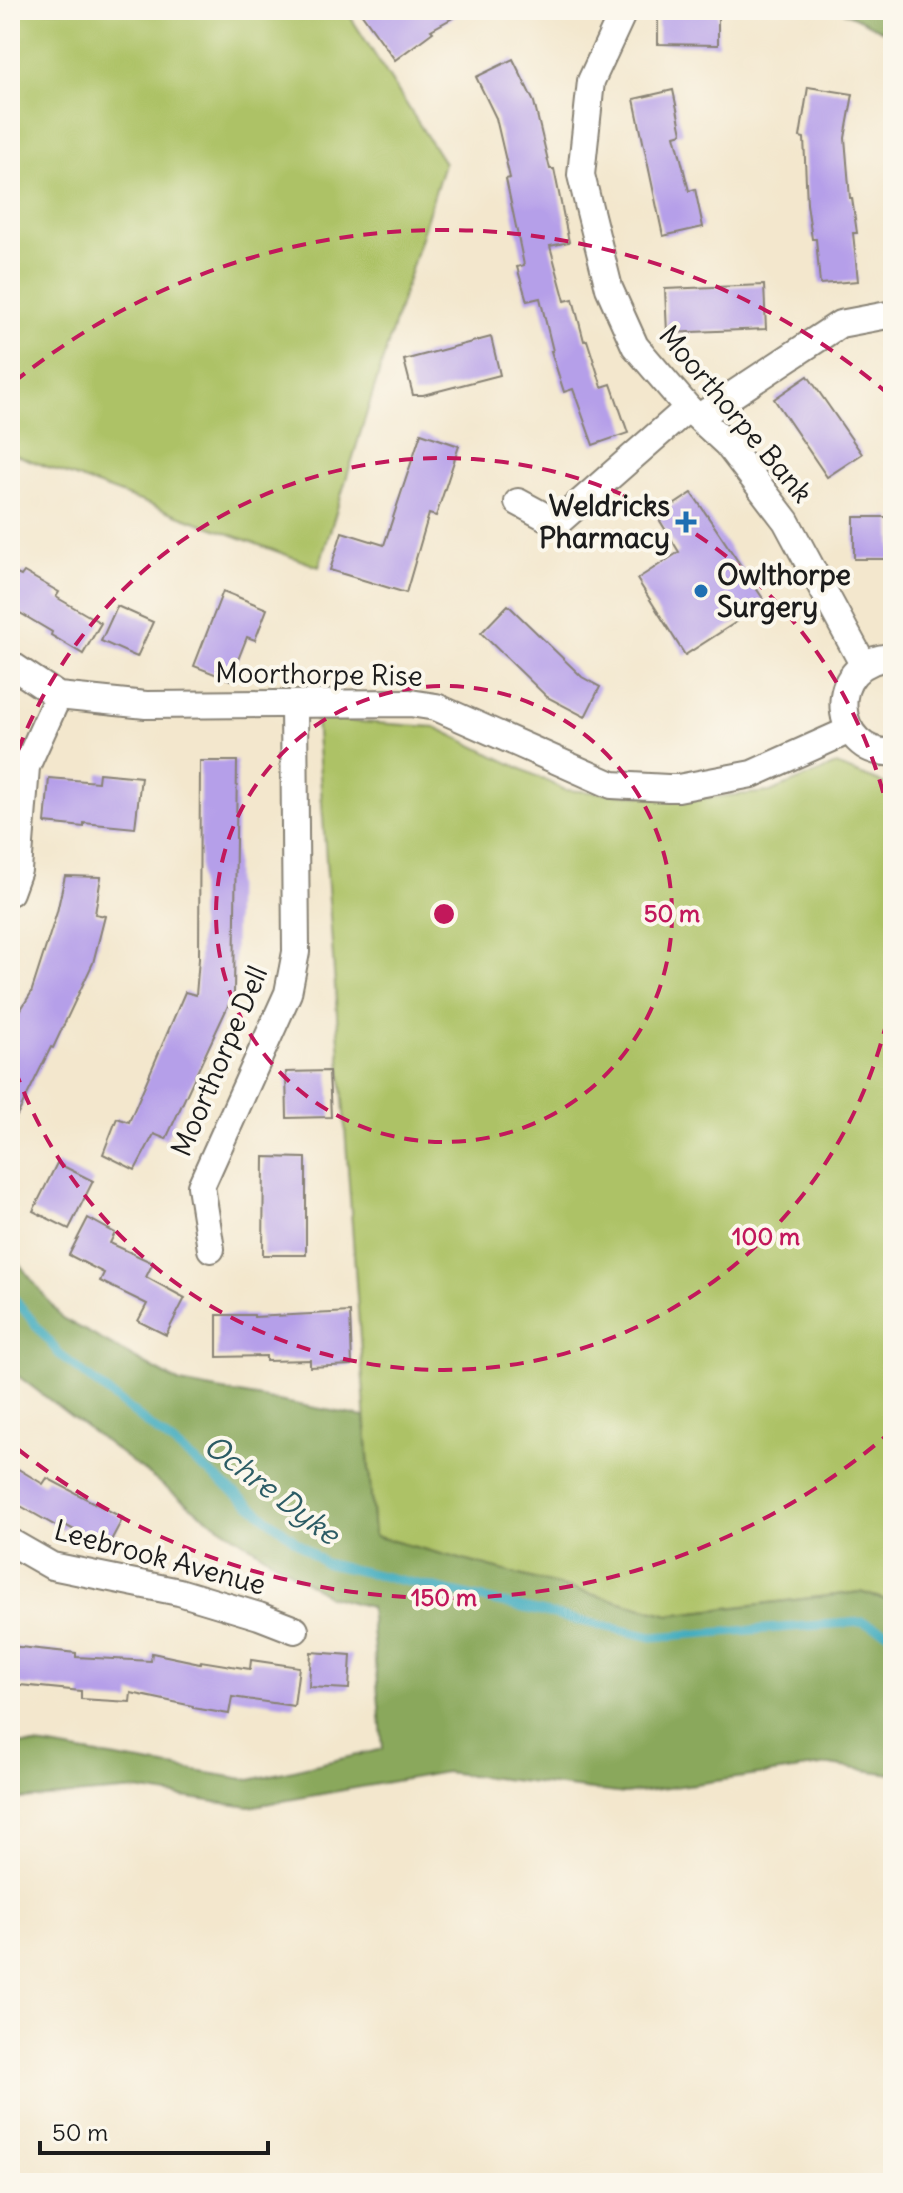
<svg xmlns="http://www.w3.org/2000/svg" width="903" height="2193" viewBox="0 0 903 2193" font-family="Delius,sans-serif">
<rect width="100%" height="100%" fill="#fbf7ec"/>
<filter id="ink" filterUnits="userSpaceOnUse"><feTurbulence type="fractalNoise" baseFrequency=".0125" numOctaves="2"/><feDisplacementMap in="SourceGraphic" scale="16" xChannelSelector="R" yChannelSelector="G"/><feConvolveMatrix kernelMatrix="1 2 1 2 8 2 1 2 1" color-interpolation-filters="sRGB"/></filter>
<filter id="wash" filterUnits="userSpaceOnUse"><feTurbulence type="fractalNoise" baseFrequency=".006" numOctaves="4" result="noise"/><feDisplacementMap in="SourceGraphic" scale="32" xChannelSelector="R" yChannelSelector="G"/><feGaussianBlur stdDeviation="1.8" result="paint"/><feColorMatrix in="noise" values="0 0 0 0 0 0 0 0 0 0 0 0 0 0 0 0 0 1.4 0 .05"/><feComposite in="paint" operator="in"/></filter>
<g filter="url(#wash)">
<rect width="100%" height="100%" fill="#f3e7cd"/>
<g fill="#adc266" stroke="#646f41" stroke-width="2">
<path d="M10,10H346L444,163L319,567L10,453Z"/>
<path d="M316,719L435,727L565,790L692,799L770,792L836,765L893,787V1602L860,1592L669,1615L374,1536Z"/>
</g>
<g fill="#8aa85b" stroke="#53623c" stroke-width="2">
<path d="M840,10H893V36Z"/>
<path d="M10,1252L62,1318L180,1383L365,1417L374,1536L669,1615L860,1592L893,1602V1774L829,1765L625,1794L445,1772L249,1807L136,1790L10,1800V1743L44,1746L250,1780L383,1749L370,1607L328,1596L198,1512L10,1370Z"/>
</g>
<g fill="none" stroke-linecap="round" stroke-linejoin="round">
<path stroke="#3fabbe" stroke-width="9" d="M10,1293L59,1354L324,1563L652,1637L862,1622L893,1634"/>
</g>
<g id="blocks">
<g fill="#b59fe9">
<path d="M359,10H467L431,30L433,32L395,60Z"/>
<path d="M658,10H718V45L658,44Z"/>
<path d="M513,59L534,102L550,169H554L569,242L550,246L565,301L573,299L584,341L587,340L602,387L611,384L628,433L593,445L573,389L564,392L551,351H553L540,298L527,301L517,267L524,265L506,179L510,178L496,118L476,77Z"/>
<path d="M808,87L853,94L845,138L850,198H852L857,233H853L858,281L820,284L816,239H812L807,204L804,138L800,137Z"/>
<path d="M673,90L682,133L675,135L689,191L695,189L703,227L663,236L634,99Z"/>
<path d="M764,285L766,329L667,333L665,289Z"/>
<path d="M491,337L500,375L423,395H413L404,360Z"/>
<path d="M808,376L862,454L827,477L774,399Z"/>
<path d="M421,433L459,446L436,516L429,514L406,593L330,570L342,532L384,545Z"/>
<path d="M692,493L766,603L685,655L637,579L679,552L657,516Z"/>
<path d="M854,517H891L892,559H854Z"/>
<path d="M10,571L21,576L24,572L59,592L56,597L101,623L83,654L51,635L52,632L10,607Z"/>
<path d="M223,591L267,609L255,640L247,637L230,680L194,666Z"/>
<path d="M508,605L582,677L600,687L585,717L547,697L481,633Z"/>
<path d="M117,606L153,622L137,657L101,641Z"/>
<path d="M200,761H237L234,993L166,1139L154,1134L135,1170L103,1154L117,1118L129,1122L185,992L196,995L199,959Z"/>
<path d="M99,773L141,777L135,828L84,823V827L45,823L49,778L98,782Z"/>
<path d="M65,876L101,877L95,914L105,916L93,963L53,1048L51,1047L10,1130V1027L31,993L57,912Z"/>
<path d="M329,1071L331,1117L287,1118L286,1072Z"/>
<path d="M264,1157L306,1158V1255H263Z"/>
<path d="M57,1163L93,1181L69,1229L33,1211Z"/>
<path d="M88,1218L115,1233L110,1243L153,1263L146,1277L185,1298L166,1335L138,1321L147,1304L100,1281L104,1273L69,1255Z"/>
<path d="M350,1312L352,1365L310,1367V1360L266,1361V1356L217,1357V1315H254V1317Z"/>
<path d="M10,1464L43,1484L47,1478L123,1518L107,1548L65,1525L63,1530L10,1500Z"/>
<path d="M10,1646L76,1653V1657L151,1661L152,1653L200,1663L201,1661L250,1669L251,1660L299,1667L294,1706L232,1697L229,1714L193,1708V1706L131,1693L130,1702L81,1699V1691L10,1684Z"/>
<path d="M311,1652L351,1655L349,1689L309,1687Z"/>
</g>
</g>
</g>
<g filter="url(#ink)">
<use href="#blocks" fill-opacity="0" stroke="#888274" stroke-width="2"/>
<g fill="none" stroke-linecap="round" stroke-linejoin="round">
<g stroke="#888274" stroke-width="30">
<g id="street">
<path d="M624,10L591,81L581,175L609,288L635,346L688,408L727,444L786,521L863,664"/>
<path d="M699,417L840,324L893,314"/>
<path d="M518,502L557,523L688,408"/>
<path d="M893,657C821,660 833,757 893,752"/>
<path d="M10,664L58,696L146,705L410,703L436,707L612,785L668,788H678L752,774L850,730"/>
<path d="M10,892L18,870L26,767L58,696"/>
<path d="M211,1249L201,1186L288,993L296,952L294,705"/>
<path d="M10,1542L52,1566L179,1592L259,1616L295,1630"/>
</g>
</g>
<use href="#street" stroke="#fff" stroke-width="26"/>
</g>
</g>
<g fill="none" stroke="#c2185b" stroke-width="4" stroke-dasharray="14 10">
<circle cx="444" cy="914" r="228"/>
<path d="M892 997A456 456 0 0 1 10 1055M10 773A456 456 0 0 1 892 831"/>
<path d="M893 1430A684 684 0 0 1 14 1446M14 382A684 684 0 0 1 893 398"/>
</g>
<g fill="#1f6fb2" stroke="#fbf7ec" stroke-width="3">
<path d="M682 510h8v8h8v8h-8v8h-8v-8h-8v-8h8z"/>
<circle cx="701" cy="591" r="8"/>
</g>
<g text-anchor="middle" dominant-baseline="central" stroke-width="8" stroke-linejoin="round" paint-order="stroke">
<g font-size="28" fill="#1c1c1c" stroke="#fbf7ec">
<text transform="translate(736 414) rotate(50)">Moorthorpe Bank</text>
<text transform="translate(319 674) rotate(1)">Moorthorpe Rise</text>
<text transform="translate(219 1061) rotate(-67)">Moorthorpe Dell</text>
<text transform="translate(160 1557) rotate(15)">Leebrook Avenue</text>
</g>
<g font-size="28" font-weight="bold" fill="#1c1c1c" stroke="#fbf7ec" text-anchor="end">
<text x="670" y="506">Weldricks<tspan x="670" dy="32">Pharmacy</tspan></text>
<text x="717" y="575" text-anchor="start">Owlthorpe<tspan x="717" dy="32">Surgery</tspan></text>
</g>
<g font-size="30" font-style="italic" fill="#2c5c65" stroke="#fbf7ec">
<text transform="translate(272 1489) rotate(37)">Ochre Dyke</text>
</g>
</g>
<circle cx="444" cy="914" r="12" fill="#c2185b" stroke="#fbf7ec" stroke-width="4"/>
<g font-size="24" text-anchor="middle" font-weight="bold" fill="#c2185b" stroke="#fbf7ec" stroke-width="8" stroke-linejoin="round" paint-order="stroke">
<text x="672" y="922">50 m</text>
<text x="766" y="1245">100 m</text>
<text x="444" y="1606">150 m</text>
</g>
<rect width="903" height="2193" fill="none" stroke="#fbf7ec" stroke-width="40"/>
<path d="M40 2141v12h228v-12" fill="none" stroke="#1c1c1c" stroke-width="4"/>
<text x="52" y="2141" font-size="24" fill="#1c1c1c" stroke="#fbf7ec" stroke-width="6" paint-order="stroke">50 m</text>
</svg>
